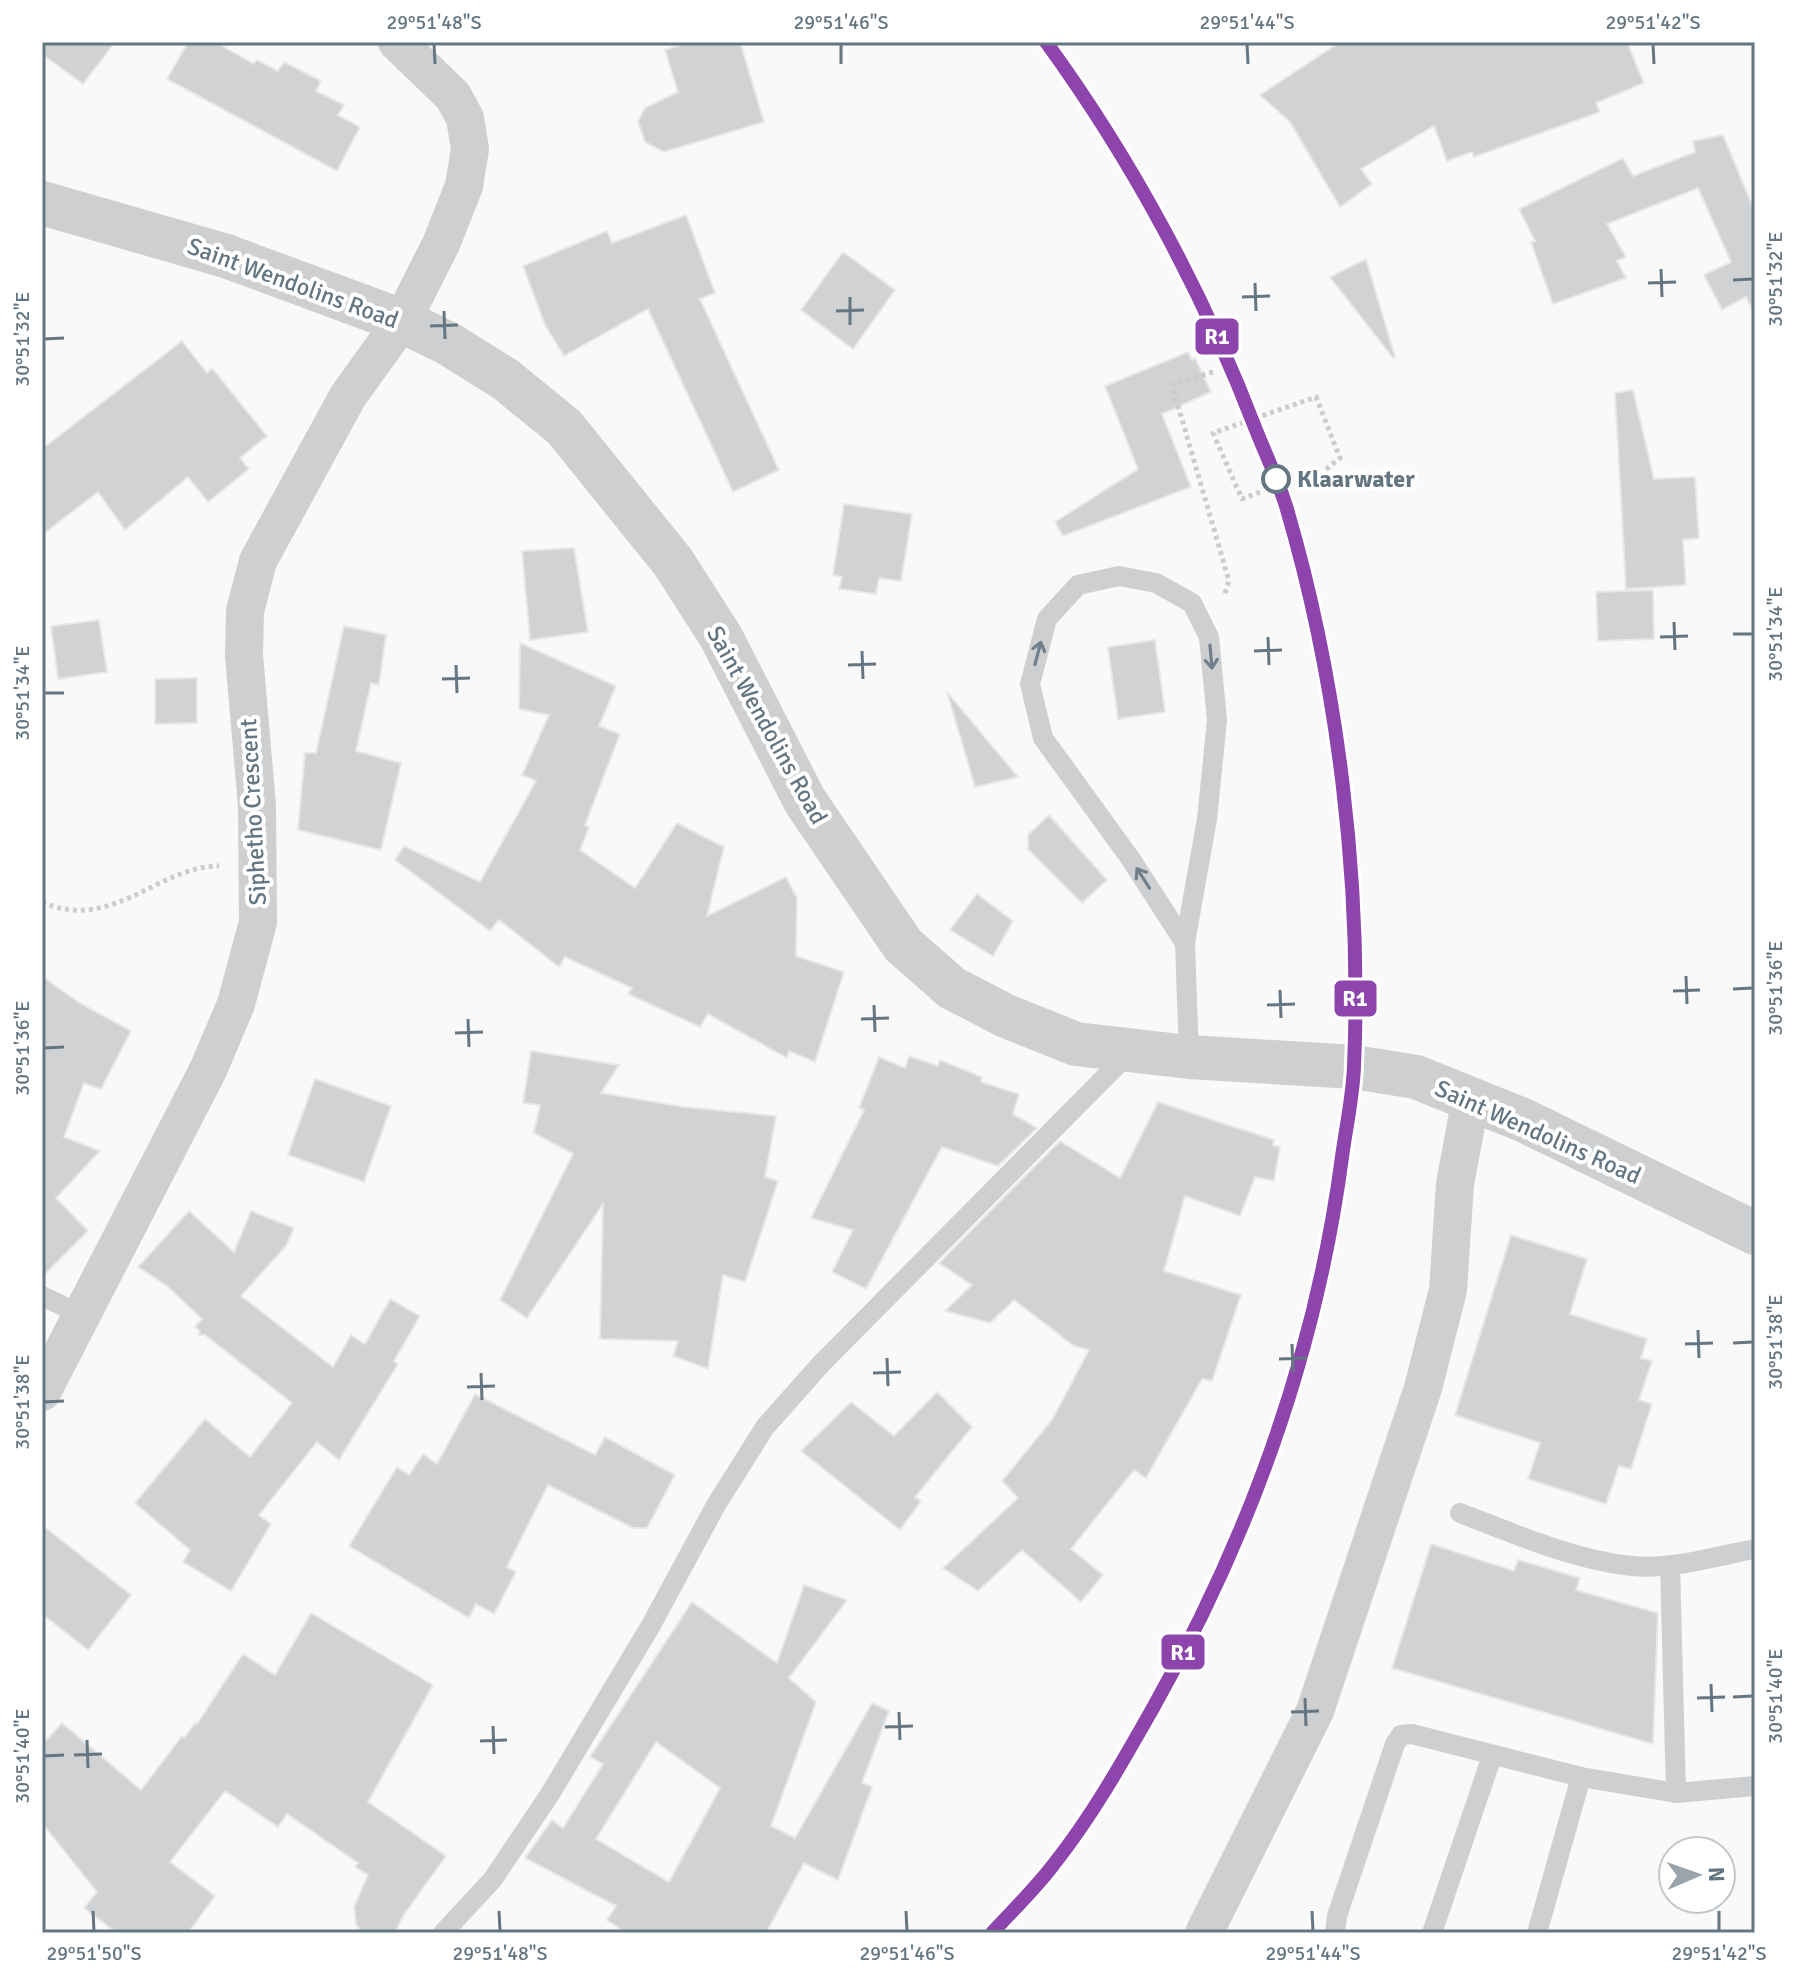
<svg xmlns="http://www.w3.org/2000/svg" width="1797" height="1975" viewBox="0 0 1797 1975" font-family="Signika,sans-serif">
<rect width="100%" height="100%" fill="#f9f9f9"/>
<g fill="#d0d2d3" stroke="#e8e8e8" stroke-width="2" fill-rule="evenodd">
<path d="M42,42H115L83,84L42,54Z"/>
<path d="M188,42H215L254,64L257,60L278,71L284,62L321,81L316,91L344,105L338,115L360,127L337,171L167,79Z"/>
<path d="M690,42H740L764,122L664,152L645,142L638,121L645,108L678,92L665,50Z"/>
<path d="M1340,42H1627L1644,83L1596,103L1600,112L1474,157L1472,152L1447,161L1434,126L1361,169L1372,184L1340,207L1290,122L1260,95Z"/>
<path d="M1723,135L1755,212V316L1746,297L1722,310L1704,275L1731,262L1698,188L1607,224L1626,257L1617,261L1626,278L1553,304L1531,242L1535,241L1519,209L1623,158L1633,176L1695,152L1693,141Z"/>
<path d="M686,215L715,293L700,299L779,470L733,492L648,309L564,356L545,325L523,266L607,231L612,243Z"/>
<path d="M843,252L895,290L853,349L801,310Z"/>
<path d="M1366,259L1395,357L1393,358L1330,277Z"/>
<path d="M182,341L207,373L212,368L267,436L240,458L249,469L208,502L188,477L125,530L98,492L42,535V449Z"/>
<path d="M1188,352L1192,360L1195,358L1211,392L1162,414L1191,487L1063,536L1055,522L1138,469L1105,386Z"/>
<path d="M1633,390L1654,479L1695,477L1699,538L1683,540L1686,585L1626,589L1615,393Z"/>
<path d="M844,504L912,514L901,581L879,578L876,594L839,589L842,577L833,575Z"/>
<path d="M574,548L588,632L530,640L522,551Z"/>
<path d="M1653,590L1654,639L1598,641L1596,592Z"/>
<path d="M99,620L107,672L58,679L51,626Z"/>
<path d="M344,626L386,635L379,685L371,683L356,751L401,763L381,850L298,830L305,753H316Z"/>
<path d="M1155,640L1165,712L1118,719L1108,647Z"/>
<path d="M520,643L616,686L599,726L620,734L585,825L589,828L580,850L635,888L677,823L724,847L707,916L786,877L797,898L796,956L844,972L815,1062L789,1051L787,1058L708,1014L700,1027L628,994L632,988L565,957L559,967L499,920L490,931L395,860L404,846L480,882L536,781L522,775L549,715L519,709Z"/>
<path d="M197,678V723L155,724V679Z"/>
<path d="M947,692L1018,777L975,787Z"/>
<path d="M1049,815L1107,880L1082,903L1028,849V835Z"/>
<path d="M977,894L1013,921L993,956L950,930Z"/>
<path d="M42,976L78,1002L131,1031L101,1089L84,1083L64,1137L100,1151L56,1198L88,1231L42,1277Z"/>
<path d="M531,1051L619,1065L601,1093L684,1107L776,1116L765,1177L778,1181L745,1282L723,1275L708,1369L673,1356L678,1341L600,1339L603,1204L527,1318L500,1300L573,1154L534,1133L540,1105L523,1103Z"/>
<path d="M909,1056L938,1066L940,1060L982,1077L981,1082L1019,1094L1013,1114L1037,1128L998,1166L942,1147L866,1289L832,1272L853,1230L811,1218L864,1110L859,1108L879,1057L905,1068Z"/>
<path d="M315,1079L391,1106L364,1182L288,1155Z"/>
<path d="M1158,1102L1274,1140L1273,1145L1280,1147L1274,1181L1255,1177L1240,1216L1185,1196L1164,1271L1241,1295L1212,1381L1202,1379L1146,1478L1134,1470L1071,1549L1103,1575L1081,1602L1022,1550L978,1591L943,1568L1018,1498L1002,1481L1052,1420L1089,1350L1074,1346L1014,1300L990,1323L945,1311L972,1285L939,1263L1060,1141L1120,1178Z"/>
<path d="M189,1211L234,1252L251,1211L294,1228L286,1246L241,1296L333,1367L351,1335L365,1344L390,1299L420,1316L394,1361L398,1364L339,1460L317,1442L259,1515L271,1524L231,1591L183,1562L190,1550L135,1503L205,1419L250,1457L292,1403L205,1335H199L200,1331L195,1327L202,1319L166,1285L138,1267Z"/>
<path d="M1511,1235L1587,1259L1570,1314L1647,1339L1641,1358L1652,1361L1639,1400L1652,1404L1631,1469L1619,1466L1606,1504L1528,1479L1540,1443L1455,1415Z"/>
<path d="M937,1392L972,1427L915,1497L921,1501L900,1530L801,1451L851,1402L894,1436Z"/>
<path d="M475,1394L595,1455L605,1437L675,1475L647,1528H633L548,1485L507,1567L516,1572L494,1614L476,1604L469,1618L349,1546L397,1467L409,1475L423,1454L437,1464Z"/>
<path d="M42,1525L131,1595L88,1650L42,1614Z"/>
<path d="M1431,1544L1514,1571L1518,1560L1580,1578L1576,1590L1658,1613L1653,1744L1392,1668Z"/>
<path d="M804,1585L847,1600L789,1678L816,1702L771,1826L795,1838L872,1703L889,1711L862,1783L872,1787L838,1880L804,1863L766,1933H626L607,1920L616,1906L525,1858L552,1820L563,1828L603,1764L590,1757L692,1602L777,1663ZM656,1742L720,1788L669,1882L596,1839Z"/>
<path d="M311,1613L433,1685L368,1802L446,1856L403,1916L395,1933H362L356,1924L354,1907L368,1875L355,1867L358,1863L287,1814L278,1827L225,1791L170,1862L215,1896L188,1933H117L84,1908L97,1892L42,1823V1745L62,1723L141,1790L182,1736L184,1738L195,1723L197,1724L243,1654L275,1675Z"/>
</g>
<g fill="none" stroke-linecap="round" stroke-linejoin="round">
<g stroke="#cbcccd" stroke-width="5" stroke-dasharray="4 4" stroke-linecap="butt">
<path d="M1213,372L1172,385L1229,581L1224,596"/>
<path d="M1260,492L1242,499L1213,433L1316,397L1340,458L1324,471"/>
<path d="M42,902C112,933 158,866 219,866"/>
</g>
<g stroke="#cecfd0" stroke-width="20">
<path d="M1185,943L1130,858L1043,738L1030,684L1047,619L1078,585L1119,576L1156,583L1192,603L1209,637L1217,720L1207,819L1185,943L1189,1057"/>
<path d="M42,1296L82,1315"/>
<path d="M1460,1513C1515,1534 1574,1560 1632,1566C1673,1570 1715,1556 1755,1549"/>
<path d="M1670,1565L1676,1793"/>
<path d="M443,1933L493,1879L550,1794L650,1627L716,1505L765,1427L821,1364L1130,1052"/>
<path d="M1335,1933L1337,1916L1395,1744L1401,1735L1412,1734L1581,1777L1676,1793L1755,1786"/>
<path d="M1432,1933L1492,1756"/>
<path d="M1537,1933L1581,1777"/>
</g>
<g stroke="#cecfd0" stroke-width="38">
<path d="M42,1392L208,1070L236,1004L258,922L257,806L244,655L245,611L258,561L348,396L402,321L441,244L464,186L470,149L465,118L453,96L397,42"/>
<path d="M1204,1933L1315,1711L1423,1388L1448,1290L1455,1184L1471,1098"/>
</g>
<path stroke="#cecfd0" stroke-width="44" d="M42,203L226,256L402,321L449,344L505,379L564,427L673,562L721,637L805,801L903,945L952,988L1006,1016L1076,1044L1189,1057L1354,1067L1416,1077L1523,1120L1755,1233"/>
<g stroke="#fff" stroke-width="20">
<path id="rail-1" d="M992,1933C1013,1910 1036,1888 1054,1864C1092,1816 1123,1761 1153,1708C1250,1536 1316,1354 1342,1157C1346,1127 1353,1096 1354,1066C1362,882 1338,682 1286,506C1278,480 1266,455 1256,430C1204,294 1132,160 1046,42"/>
</g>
<use href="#rail-1" stroke="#8e44ad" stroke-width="14"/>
</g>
<defs><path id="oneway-shaft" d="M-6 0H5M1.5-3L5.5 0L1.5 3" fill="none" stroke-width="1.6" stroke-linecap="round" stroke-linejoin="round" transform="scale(2)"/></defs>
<g stroke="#707f8b">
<use href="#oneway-shaft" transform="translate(1038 653) rotate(-75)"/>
<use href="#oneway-shaft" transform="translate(1211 657) rotate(85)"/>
<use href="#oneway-shaft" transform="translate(1143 878) rotate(-123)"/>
</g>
<path fill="none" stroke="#657683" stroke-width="3" d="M434,44L435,64M841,44V64M1247,44L1248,64M1653,44L1654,64M1661,269L1662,297M1733,280L1753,279M1255,283L1256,311M1648,283L1676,282M850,297V325M1242,297L1270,296M444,311L445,339M836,311L864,310M430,326L458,325M44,339L64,338M1674,622L1675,650M1733,634H1753M1268,637L1269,665M1660,637L1688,636M862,651L863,679M1254,651L1282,650M456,665L457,693M848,665L876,664M442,679L470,678M44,693H64M1686,976L1687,1004M1733,989L1753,988M1280,990L1281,1018M1673,991L1700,990M874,1005L875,1032M1267,1005L1295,1004M468,1019L469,1047M861,1019L889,1018M455,1033L483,1032M44,1048L64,1047M1698,1330L1699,1358M1733,1343L1753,1342M1292,1344L1293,1372M1685,1344L1713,1343M887,1358L888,1386M1279,1359L1307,1358M481,1373L482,1400M873,1373L901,1372M467,1387L495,1386M44,1402L64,1401M1711,1684L1712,1712M1733,1697L1753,1696M1305,1698L1306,1726M1697,1698L1725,1697M899,1712L900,1740M1291,1712L1319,1711M493,1726L494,1754M885,1727L913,1726M87,1740L88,1768M480,1741L507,1740M74,1755L102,1754M44,1756L64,1755M93,1911L94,1931M499,1911L500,1931M906,1911L907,1931M1312,1911L1313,1931M1719,1911V1931"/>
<circle fill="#fff" stroke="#657683" stroke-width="4" cx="1276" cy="479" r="13"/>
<g text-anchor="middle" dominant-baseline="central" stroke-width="8" stroke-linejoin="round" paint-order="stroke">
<g font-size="24" fill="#657683" stroke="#fff">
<text transform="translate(293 283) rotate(20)">Saint Wendolins Road</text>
<text transform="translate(767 725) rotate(61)">Saint Wendolins Road</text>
<text transform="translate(253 812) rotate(-93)">Siphetho Crescent</text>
<text transform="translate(1538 1132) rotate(24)">Saint Wendolins Road</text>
</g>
<g font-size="24" font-weight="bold" fill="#657683" stroke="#fff" text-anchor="start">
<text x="1297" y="479">Klaarwater</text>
</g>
</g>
<g stroke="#fff" stroke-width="3">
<rect x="1194" y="317" width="46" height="39" rx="8" fill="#8e44ad"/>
<rect x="1333" y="979" width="45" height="39" rx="8" fill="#8e44ad"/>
<rect x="1160" y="1633" width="46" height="38" rx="8" fill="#8e44ad"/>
</g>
<g font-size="22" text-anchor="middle" font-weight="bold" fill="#fff">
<text x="1217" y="344">R1</text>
<text x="1355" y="1006">R1</text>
<text x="1183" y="1660">R1</text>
</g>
<rect width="1797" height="1975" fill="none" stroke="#ffffff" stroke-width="88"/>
<g transform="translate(1697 1875) rotate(88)"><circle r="38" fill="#ffffff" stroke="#c1c8cd" stroke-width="2"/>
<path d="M0-6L14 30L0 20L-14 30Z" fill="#99a4ac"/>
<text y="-12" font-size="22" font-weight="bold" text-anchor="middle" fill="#657683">N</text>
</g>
<rect x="44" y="44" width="1709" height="1887" fill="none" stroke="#657683" stroke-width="3"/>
<g font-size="20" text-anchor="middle" fill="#657683">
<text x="434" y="29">29°51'48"S</text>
<text x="841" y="29">29°51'46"S</text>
<text x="1247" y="29">29°51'44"S</text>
<text x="1653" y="29">29°51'42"S</text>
<text transform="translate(1775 279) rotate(-90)" y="7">30°51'32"E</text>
<text transform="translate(22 339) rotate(-90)" y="7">30°51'32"E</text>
<text transform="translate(1775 634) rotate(-90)" y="7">30°51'34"E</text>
<text transform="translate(22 693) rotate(-90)" y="7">30°51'34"E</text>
<text transform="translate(1775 988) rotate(-90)" y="7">30°51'36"E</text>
<text transform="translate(22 1048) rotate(-90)" y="7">30°51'36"E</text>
<text transform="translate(1775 1342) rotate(-90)" y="7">30°51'38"E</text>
<text transform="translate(22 1402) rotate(-90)" y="7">30°51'38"E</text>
<text transform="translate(1775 1696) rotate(-90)" y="7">30°51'40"E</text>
<text transform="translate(22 1756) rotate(-90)" y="7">30°51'40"E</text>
<text x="94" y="1960">29°51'50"S</text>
<text x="500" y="1960">29°51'48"S</text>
<text x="907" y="1960">29°51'46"S</text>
<text x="1313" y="1960">29°51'44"S</text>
<text x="1719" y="1960">29°51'42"S</text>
</g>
</svg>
